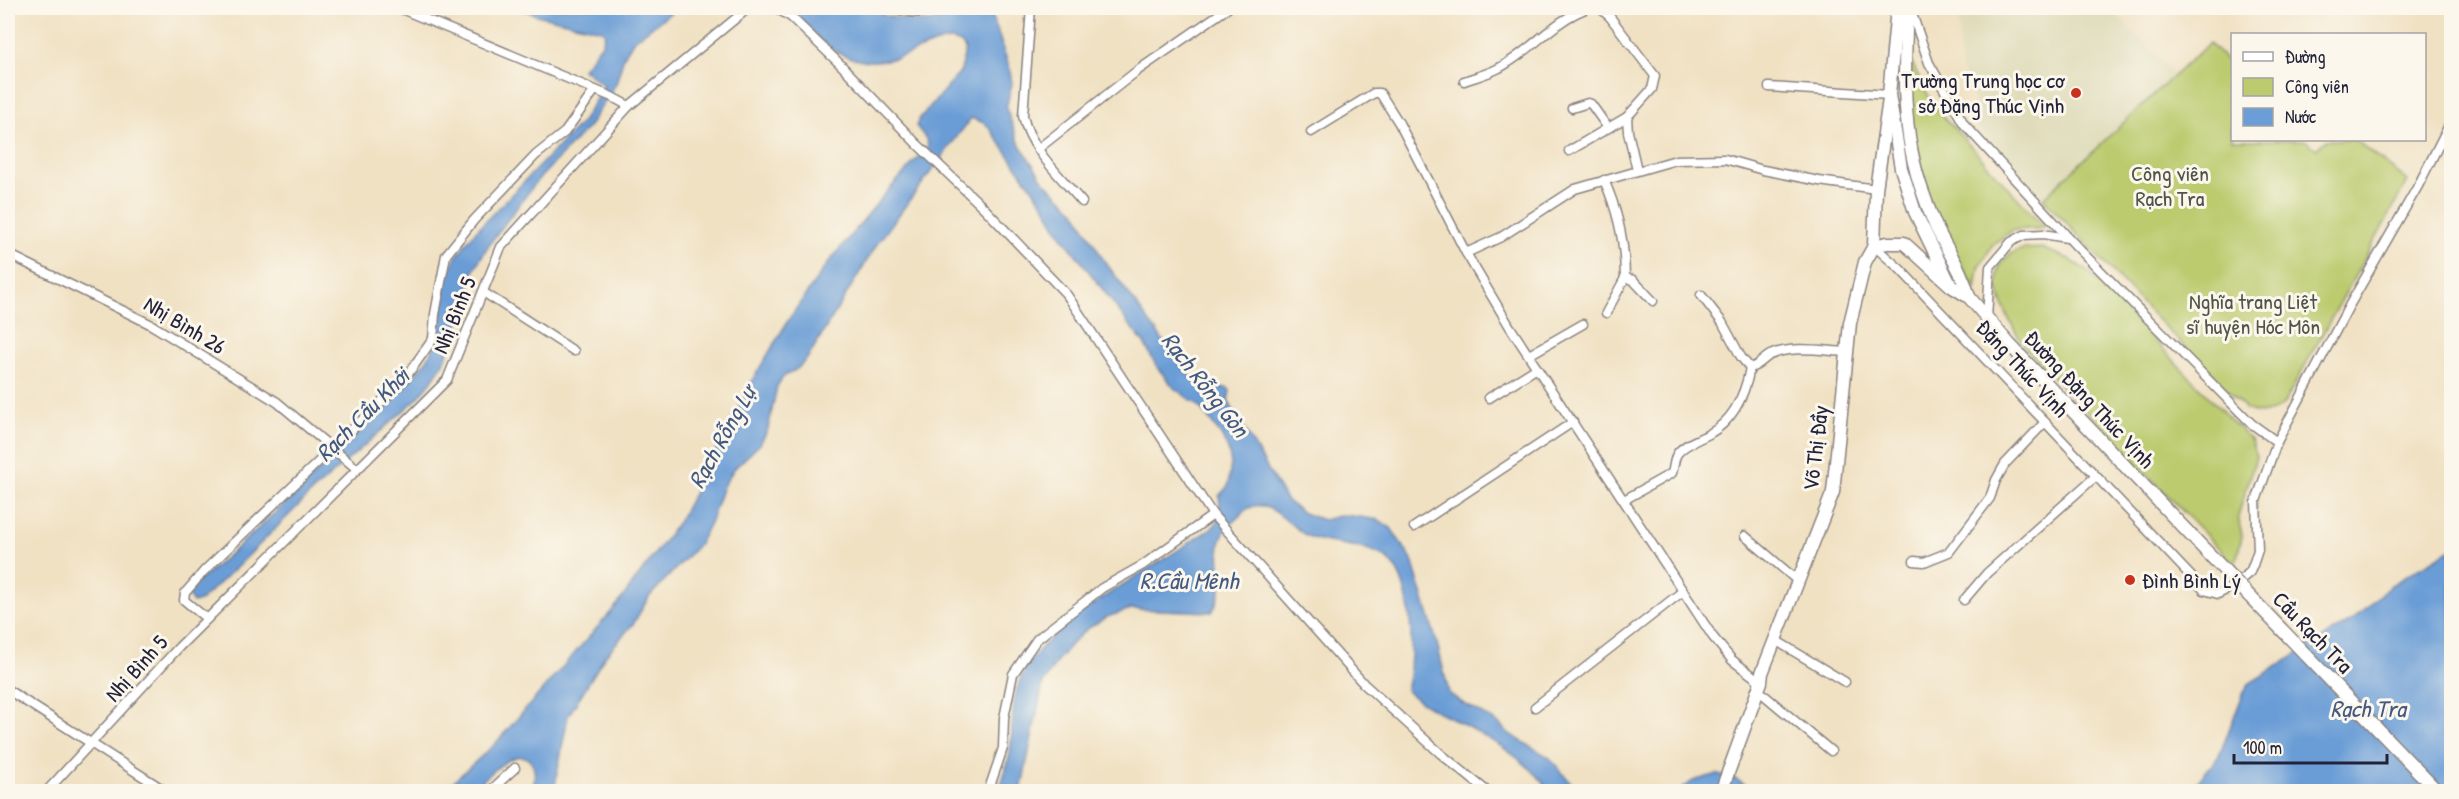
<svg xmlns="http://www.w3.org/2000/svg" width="2459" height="799" viewBox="0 0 2459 799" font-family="'Patrick Hand',sans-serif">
<rect width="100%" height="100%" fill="#fbf7ec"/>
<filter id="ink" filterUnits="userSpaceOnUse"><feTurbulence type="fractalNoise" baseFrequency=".0167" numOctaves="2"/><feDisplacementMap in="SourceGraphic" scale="12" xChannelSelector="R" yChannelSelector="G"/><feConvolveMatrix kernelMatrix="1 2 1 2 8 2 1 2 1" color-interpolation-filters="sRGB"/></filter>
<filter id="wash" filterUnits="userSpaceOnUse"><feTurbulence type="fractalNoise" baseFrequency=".008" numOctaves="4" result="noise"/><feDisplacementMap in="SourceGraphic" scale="24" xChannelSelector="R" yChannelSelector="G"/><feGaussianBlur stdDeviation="1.35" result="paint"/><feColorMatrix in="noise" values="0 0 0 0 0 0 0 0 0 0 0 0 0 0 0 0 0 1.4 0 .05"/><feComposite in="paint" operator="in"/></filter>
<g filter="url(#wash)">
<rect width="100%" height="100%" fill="#f0e1c3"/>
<path fill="#e0dcbb" d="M1958,8H2085L2112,10L2174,74L2043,198L1970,120L1978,111L1961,69Z"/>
<g fill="#bbcb6e" stroke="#6e7654" stroke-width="1.5">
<path d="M2209,43L2232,66V140H2306L2316,149L2326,140H2355L2408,181L2284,403C2273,415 2261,415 2246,409L2152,314L2043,198Z"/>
<path d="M1910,59L1933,105L2045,228L2013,230L1993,244L1979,268L1976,289C1942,238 1915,181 1909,119C1908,100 1910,79 1910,59Z"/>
<path d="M2042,248L2069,259L2090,273L2251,441L2256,457L2238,516L2242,536L2235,565L2027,350C2011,326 1972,263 2023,249C2028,248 2036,249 2042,248Z"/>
</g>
<g fill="#6b9dd6" stroke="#466088" stroke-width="1.5">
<path d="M518,8H677L633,41L624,56L616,84L589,126L537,181L488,246L474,270L460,320L444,363L431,382L418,398L312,492L239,565L200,601L193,603L187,594L189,589C251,538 308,482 364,424C386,401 413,382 430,355C445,330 440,298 449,271C454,257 465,245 474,233L582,122L604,86L583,69L603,42L605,33L601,30L540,16Z"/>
<path d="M792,8H871L886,16L928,22L945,18L961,8H990L1010,70L1012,84L1006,108L1020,145L1043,180L1075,211L1103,259L1187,373L1205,387L1228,388L1230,391L1228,401L1286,500L1303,513L1323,520L1343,515L1360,517L1379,520L1391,528L1412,560L1437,643L1449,693L1461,702L1498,723L1511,735L1549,757L1572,784L1575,791H1549C1526,756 1484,736 1449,717C1434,710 1418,702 1406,690C1415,659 1415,574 1383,556C1359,542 1328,547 1304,534C1289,526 1269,497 1249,508C1244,510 1240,516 1235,520C1202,547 1235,576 1212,612L1131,609L1107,617L1087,629L1074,641L1058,660L1043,683L1021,791H999C1004,776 1010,760 1011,743C1013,722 1012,700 1020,680C1043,620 1163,565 1215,525L1221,516L1219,496L1228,486L1231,463L1228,449L1221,435L1199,406L1174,388L1157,367L1145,345L1061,235L1044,205L991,130L984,123L971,118L877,244L807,359L797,369L783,377L777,386L768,429L760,444L734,469L723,486L711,521L699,544L649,597L633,624L605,656L568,716L554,791H532C535,783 536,771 532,764C519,740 483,781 472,791L442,792L495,744L617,605L679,521L753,379L789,319L825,267L883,196L928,147L927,140L916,126L920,118L961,71L965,49L962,44C951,37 943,41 931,45C920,49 908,55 896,58C848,71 819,44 792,8Z"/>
<path d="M2451,549V791L2189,792L2219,756L2243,694L2250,683L2354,619L2391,585Z"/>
<path d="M1718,774L1732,777L1755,791L1677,792L1693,781Z"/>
</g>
</g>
<g filter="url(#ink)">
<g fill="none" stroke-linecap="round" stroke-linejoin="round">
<g stroke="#89827f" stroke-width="11">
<g id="street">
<path d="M399,8L612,97L629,106"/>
<path d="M776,8L791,17L840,64L916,143L985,209L1067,295L1213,515L1364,684L1441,754L1488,792"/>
<path d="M887,8C903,11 923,16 939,8"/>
<path d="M1031,8L1023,116C1030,149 1061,177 1082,202"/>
<path d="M1600,8L1610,17L1655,76L1652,89L1627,117L1628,132L1637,170"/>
<path d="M1464,81C1475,77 1488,74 1499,68C1532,51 1553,20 1588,8"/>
<path d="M1769,87L1889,95"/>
<path d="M1572,108L1588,103L1591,104L1608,128"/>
<path d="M1311,132L1374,93H1380L1399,123L1466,253L1510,327L1713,637L1732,660L1761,682"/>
<path d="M1039,148L1137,71L1228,8"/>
<path d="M1569,151L1627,117"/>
<path d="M1604,180C1618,211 1625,244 1625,278L1633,280L1653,301"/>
<path d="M1874,246L1900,269L2204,590L2218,594L2232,587L2250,572L2253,565L2258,550L2256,501L2277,442L2252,424L2078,248L1964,124L1929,63L1910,8"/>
<path d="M1466,253L1501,237L1575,189L1676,160L1725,159L1763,170L1819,181L1876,189"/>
<path d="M8,254L150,324L277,402L357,469"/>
<path d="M483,292L574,351"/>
<path d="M1701,295L1722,322L1741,357L1750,368C1759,366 1763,359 1770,355C1793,345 1823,351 1847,352"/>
<path d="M1606,313L1625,278"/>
<path d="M1987,319L1990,267L2011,242L2024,235L2043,234L2067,238"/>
<path d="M1529,355L1583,324"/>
<path d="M1489,398L1537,368"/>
<path d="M2277,442L2349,306L2418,186L2447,129L2452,125"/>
<path d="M1624,500L1672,473C1674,467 1674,459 1677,454C1684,444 1698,440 1709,434C1733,421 1745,394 1750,368"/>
<path d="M1414,527L1573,422"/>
<path d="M1745,536L1799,582"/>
<path d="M1914,561L1924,562L1949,552L1990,498L1996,480L2005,464L2045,422"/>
<path d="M1964,600L1987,573L2096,476"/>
<path d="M207,619L184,600L185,593L204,571L403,381L433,339L435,314L446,255L474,220L536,155L565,132L595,90"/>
<path d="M1775,640L1845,682"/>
<path d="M8,690L167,792"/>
<path d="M1758,690L1831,751"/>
<path d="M1535,707L1683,591"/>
<path d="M46,792L179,647L447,380L501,247L629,106L746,10L751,8"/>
<path d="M489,792L515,768"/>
<path d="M988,792L1003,748L1004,718L1013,674L1037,639L1102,588L1143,565L1213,515"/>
</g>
</g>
<g stroke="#89827f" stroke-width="15">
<g id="secondary">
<path d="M1874,246L1887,243H1904L1949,284"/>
<path d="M1721,792L1761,682L1762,673L1833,492L1850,323L1865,262L1874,246L1876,189L1889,99"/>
</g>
</g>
<g stroke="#89827f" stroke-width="15">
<g id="primary">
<path d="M1897,8L1889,95L1901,168L1915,212L1951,286L1969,297L2010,345L2183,527"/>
<path d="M1907,8C1904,70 1901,133 1923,193C1927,204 1931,216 1936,227C1948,252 1962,270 1969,297"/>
</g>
</g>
<use href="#street" stroke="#fff" stroke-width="8"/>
<use href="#secondary" stroke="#fff" stroke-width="12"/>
<use href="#primary" stroke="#fff" stroke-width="12"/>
<g stroke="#89827f" stroke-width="15" stroke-linecap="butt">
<path id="primary-bridge" d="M2183,527L2438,792"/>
</g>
<use href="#primary-bridge" stroke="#fff" stroke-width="12"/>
</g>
</g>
<g fill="#c8321e" stroke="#fbf7ec" stroke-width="2">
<circle cx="2076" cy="93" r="6"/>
<circle cx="2130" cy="580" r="6"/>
</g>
<g text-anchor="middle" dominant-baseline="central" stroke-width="6" stroke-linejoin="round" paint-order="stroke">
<g font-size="22" fill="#22223b" stroke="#fbf7ec" text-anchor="end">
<text x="2064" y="80">Trường Trung học cơ<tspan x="2064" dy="25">sở Đặng Thúc Vịnh</tspan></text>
<text x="2142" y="580" text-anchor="start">Đình Bình Lý</text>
</g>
<g font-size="22" fill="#50554a" stroke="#fbf7ec">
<text x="2170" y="173">Công viên<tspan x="2170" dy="25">Rạch Tra</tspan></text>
<text x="2253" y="301">Nghĩa trang Liệt<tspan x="2253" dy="25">sĩ huyện Hóc Môn</tspan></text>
</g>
<g font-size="22" fill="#22223b" stroke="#fbf7ec">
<text transform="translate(454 315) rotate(-68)">Nhị Bình 5</text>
<text transform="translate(185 325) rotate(31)">Nhị Bình 26</text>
<text transform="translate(2023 368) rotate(47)">Đặng Thúc Vịnh</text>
<text transform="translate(2090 399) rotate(47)">Đường Đặng Thúc Vịnh</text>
<text transform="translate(1815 448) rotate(-83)">Võ Thị Đầy</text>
<text transform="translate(2313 632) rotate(46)">Cầu Rạch Tra</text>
<text transform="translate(136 668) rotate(-48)">Nhị Bình 5</text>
</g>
<g font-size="24" font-style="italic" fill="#435981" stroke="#fbf7ec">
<text transform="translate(1206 384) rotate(52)">Rạch Rỗng Gòn</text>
<text transform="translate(362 414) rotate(-45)">Rạch Cầu Khởi</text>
<text transform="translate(721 437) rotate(-61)">Rạch Rỗng Lự</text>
<text x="1189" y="580">R.Cầu Mênh</text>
<text x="2368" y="708">Rạch Tra</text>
</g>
</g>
<rect width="2459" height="799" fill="none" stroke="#fbf7ec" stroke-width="30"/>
<rect x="2231" y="33" width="195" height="108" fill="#fbf7ec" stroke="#a4a2a5" stroke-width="1.5"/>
<rect x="2243" y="52" width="30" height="9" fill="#ffffff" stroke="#a4a2a5" stroke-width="1.5"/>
<text x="2285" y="63" font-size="18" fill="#22223b">Đường</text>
<rect x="2243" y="78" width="30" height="18" fill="#bbcb6e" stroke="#a4a2a5" stroke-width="1.5"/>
<text x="2285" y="93" font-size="18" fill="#22223b">Công viên</text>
<rect x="2243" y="108" width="30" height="18" fill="#6b9dd6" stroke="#a4a2a5" stroke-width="1.5"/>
<text x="2285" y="123" font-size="18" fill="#22223b">Nước</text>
<path d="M2234 754v9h153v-9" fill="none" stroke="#22223b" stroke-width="3"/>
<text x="2243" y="754" font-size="18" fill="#22223b" stroke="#fbf7ec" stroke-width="4.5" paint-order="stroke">100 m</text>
</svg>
